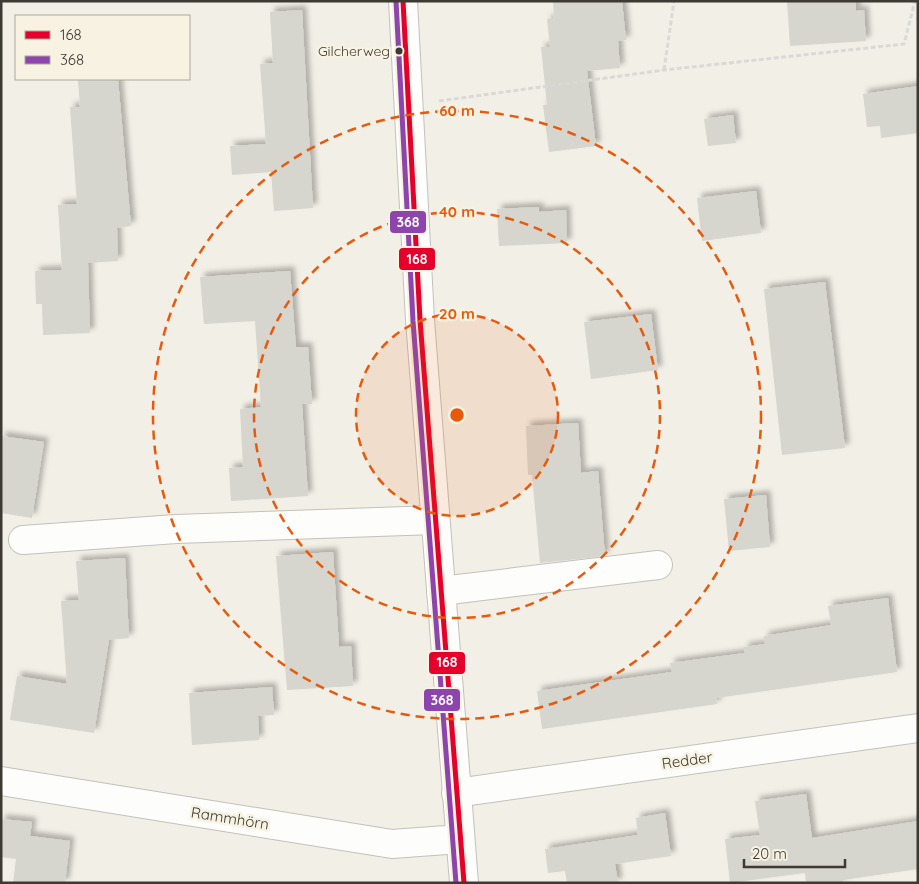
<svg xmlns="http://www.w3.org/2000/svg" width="919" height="884" viewBox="0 0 919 884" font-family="Quicksand,sans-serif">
<defs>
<filter id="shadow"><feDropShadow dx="4.5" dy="-4.5" stdDeviation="2.5" flood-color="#0004"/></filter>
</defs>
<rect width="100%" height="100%" fill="#f2efe6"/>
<g fill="#d6d5ce" filter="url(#shadow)">
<path d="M553,1H622L626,40L618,41L620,68L587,71L596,146L549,152L543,105H547L541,47H550L547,19L554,18Z"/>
<path d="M787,1H856V11L864,10L866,41L790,46Z"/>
<path d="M302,10L313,208L274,211L271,172L232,175L230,146L266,144L260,64L273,63L270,12Z"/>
<path d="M78,79H118L131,226L117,228L118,261L88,263L90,333L43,335L42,304H36L35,271L62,270L58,205L77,204L70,107H80Z"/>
<path d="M918,86V133L881,138L880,126L867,127L863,94Z"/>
<path d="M733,115L736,143L708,146L704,119Z"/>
<path d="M756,191L761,233L702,241L697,198Z"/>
<path d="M539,207V212L566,210L567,243L499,246L497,209Z"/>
<path d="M290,271L296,347H308L312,404H302L308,496L231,501L229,468L243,467L240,409L261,407L255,321L204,324L200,277Z"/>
<path d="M825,282L845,448L782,455L764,289Z"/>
<path d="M651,314L658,370L591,379L584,322Z"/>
<path d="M578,423L581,473L598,471L605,556L540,563L532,475H528L526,426Z"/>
<path d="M1,436L44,442L32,518L1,513Z"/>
<path d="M766,495L770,547L729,551L724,499Z"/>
<path d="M333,552L339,647L351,646L353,686L287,690L276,556Z"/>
<path d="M125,558L129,638L109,640L94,733L10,720L17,676L67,684L61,601L79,600L76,561Z"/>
<path d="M888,598L897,672L716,698L717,704L542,729L537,691L672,672L670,663L745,653L744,647L765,644L764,636L831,625L828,606Z"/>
<path d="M272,687L274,715L258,716L259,740L192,745L189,693Z"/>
<path d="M806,794L812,838L918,821V869L843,880V883H806L805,873L730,883L725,839L760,835L755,801Z"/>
<path d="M665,813L671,856L615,864L618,883H567L565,871L548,873L545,849L638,835L636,818Z"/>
<path d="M1,819L32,822L30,836L70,841L65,883H13L16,859L1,857Z"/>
</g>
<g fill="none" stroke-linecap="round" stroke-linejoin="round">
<g stroke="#c3c1ba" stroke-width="30">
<g id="minor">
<path d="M403,1L420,320L464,883"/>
<path d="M23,540L176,529L435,520"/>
<path d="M441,591L658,565"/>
<path d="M1,781L392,844L460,839"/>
<path d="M456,793L918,728"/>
</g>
</g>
<g stroke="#dad9d6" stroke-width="3" stroke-dasharray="5 2.5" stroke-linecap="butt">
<path d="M664,70L674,1"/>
<path d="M439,101L664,70L904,44L915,1"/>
</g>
<use href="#minor" stroke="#fdfdfb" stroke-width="28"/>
<g stroke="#f7f2e1" stroke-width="9">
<path id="bus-1" d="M403,1L420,320L464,883"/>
</g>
<g stroke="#f7f2e1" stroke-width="9">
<path id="bus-2" d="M396,1L413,321L456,883"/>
</g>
<use href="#bus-1" stroke="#e4002b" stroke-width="5"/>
<use href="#bus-2" stroke="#8e44ad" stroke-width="5"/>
</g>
<circle cx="457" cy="415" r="101" fill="#e8590c" fill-opacity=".12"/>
<g fill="none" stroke="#e8590c" stroke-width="2.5" stroke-dasharray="9 6">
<circle cx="457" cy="415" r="101"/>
<circle cx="457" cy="415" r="203"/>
<circle cx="457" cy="415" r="304"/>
</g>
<circle fill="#3c3a33" stroke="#f7f2e1" stroke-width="2" cx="399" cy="51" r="4.5"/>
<g text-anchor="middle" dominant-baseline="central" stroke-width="5" stroke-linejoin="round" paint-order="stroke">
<g font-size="14" fill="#3c3a33" stroke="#f7f2e1" text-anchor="end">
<text x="390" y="51">Gilcherweg</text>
</g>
<g font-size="15" fill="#3c3a33" stroke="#f7f2e1">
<text transform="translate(687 760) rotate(-8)">Redder</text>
<text transform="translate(230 818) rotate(9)">Rammhörn</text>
</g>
</g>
<circle cx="457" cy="415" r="8" fill="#e8590c" stroke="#f7f2e1" stroke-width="2.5"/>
<g font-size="15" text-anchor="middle" font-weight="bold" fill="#e8590c" stroke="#f7f2e1" stroke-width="5" stroke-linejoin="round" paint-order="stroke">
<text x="457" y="116">60 m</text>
<text x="457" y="217">40 m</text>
<text x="457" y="319">20 m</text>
</g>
<g stroke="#f7f2e1" stroke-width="2">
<rect x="389" y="210" width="38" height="24" rx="5" fill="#8e44ad"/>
<rect x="398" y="247" width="38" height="24" rx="5" fill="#e4002b"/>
<rect x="428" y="651" width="38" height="24" rx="5" fill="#e4002b"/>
<rect x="423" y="688" width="38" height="24" rx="5" fill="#8e44ad"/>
</g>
<g font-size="14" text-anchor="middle" font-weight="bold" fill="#fff">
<text x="408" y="227">368</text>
<text x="417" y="264">168</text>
<text x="447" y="667">168</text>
<text x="442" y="705">368</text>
</g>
<rect width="919" height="884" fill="none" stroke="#3c3a33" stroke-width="5"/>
<rect x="15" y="15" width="175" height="65" fill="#f7f2e1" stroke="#aca89b"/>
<rect x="25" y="31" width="25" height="8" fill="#e4002b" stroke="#aca89b"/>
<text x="60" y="40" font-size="15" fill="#3c3a33">168</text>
<rect x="25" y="56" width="25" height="8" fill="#8e44ad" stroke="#aca89b"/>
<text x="60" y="65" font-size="15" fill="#3c3a33">368</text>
<path d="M744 859v8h101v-8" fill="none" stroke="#3c3a33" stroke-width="2.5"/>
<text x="752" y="859" font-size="15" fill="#3c3a33" stroke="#f7f2e1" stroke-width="4" paint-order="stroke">20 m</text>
</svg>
